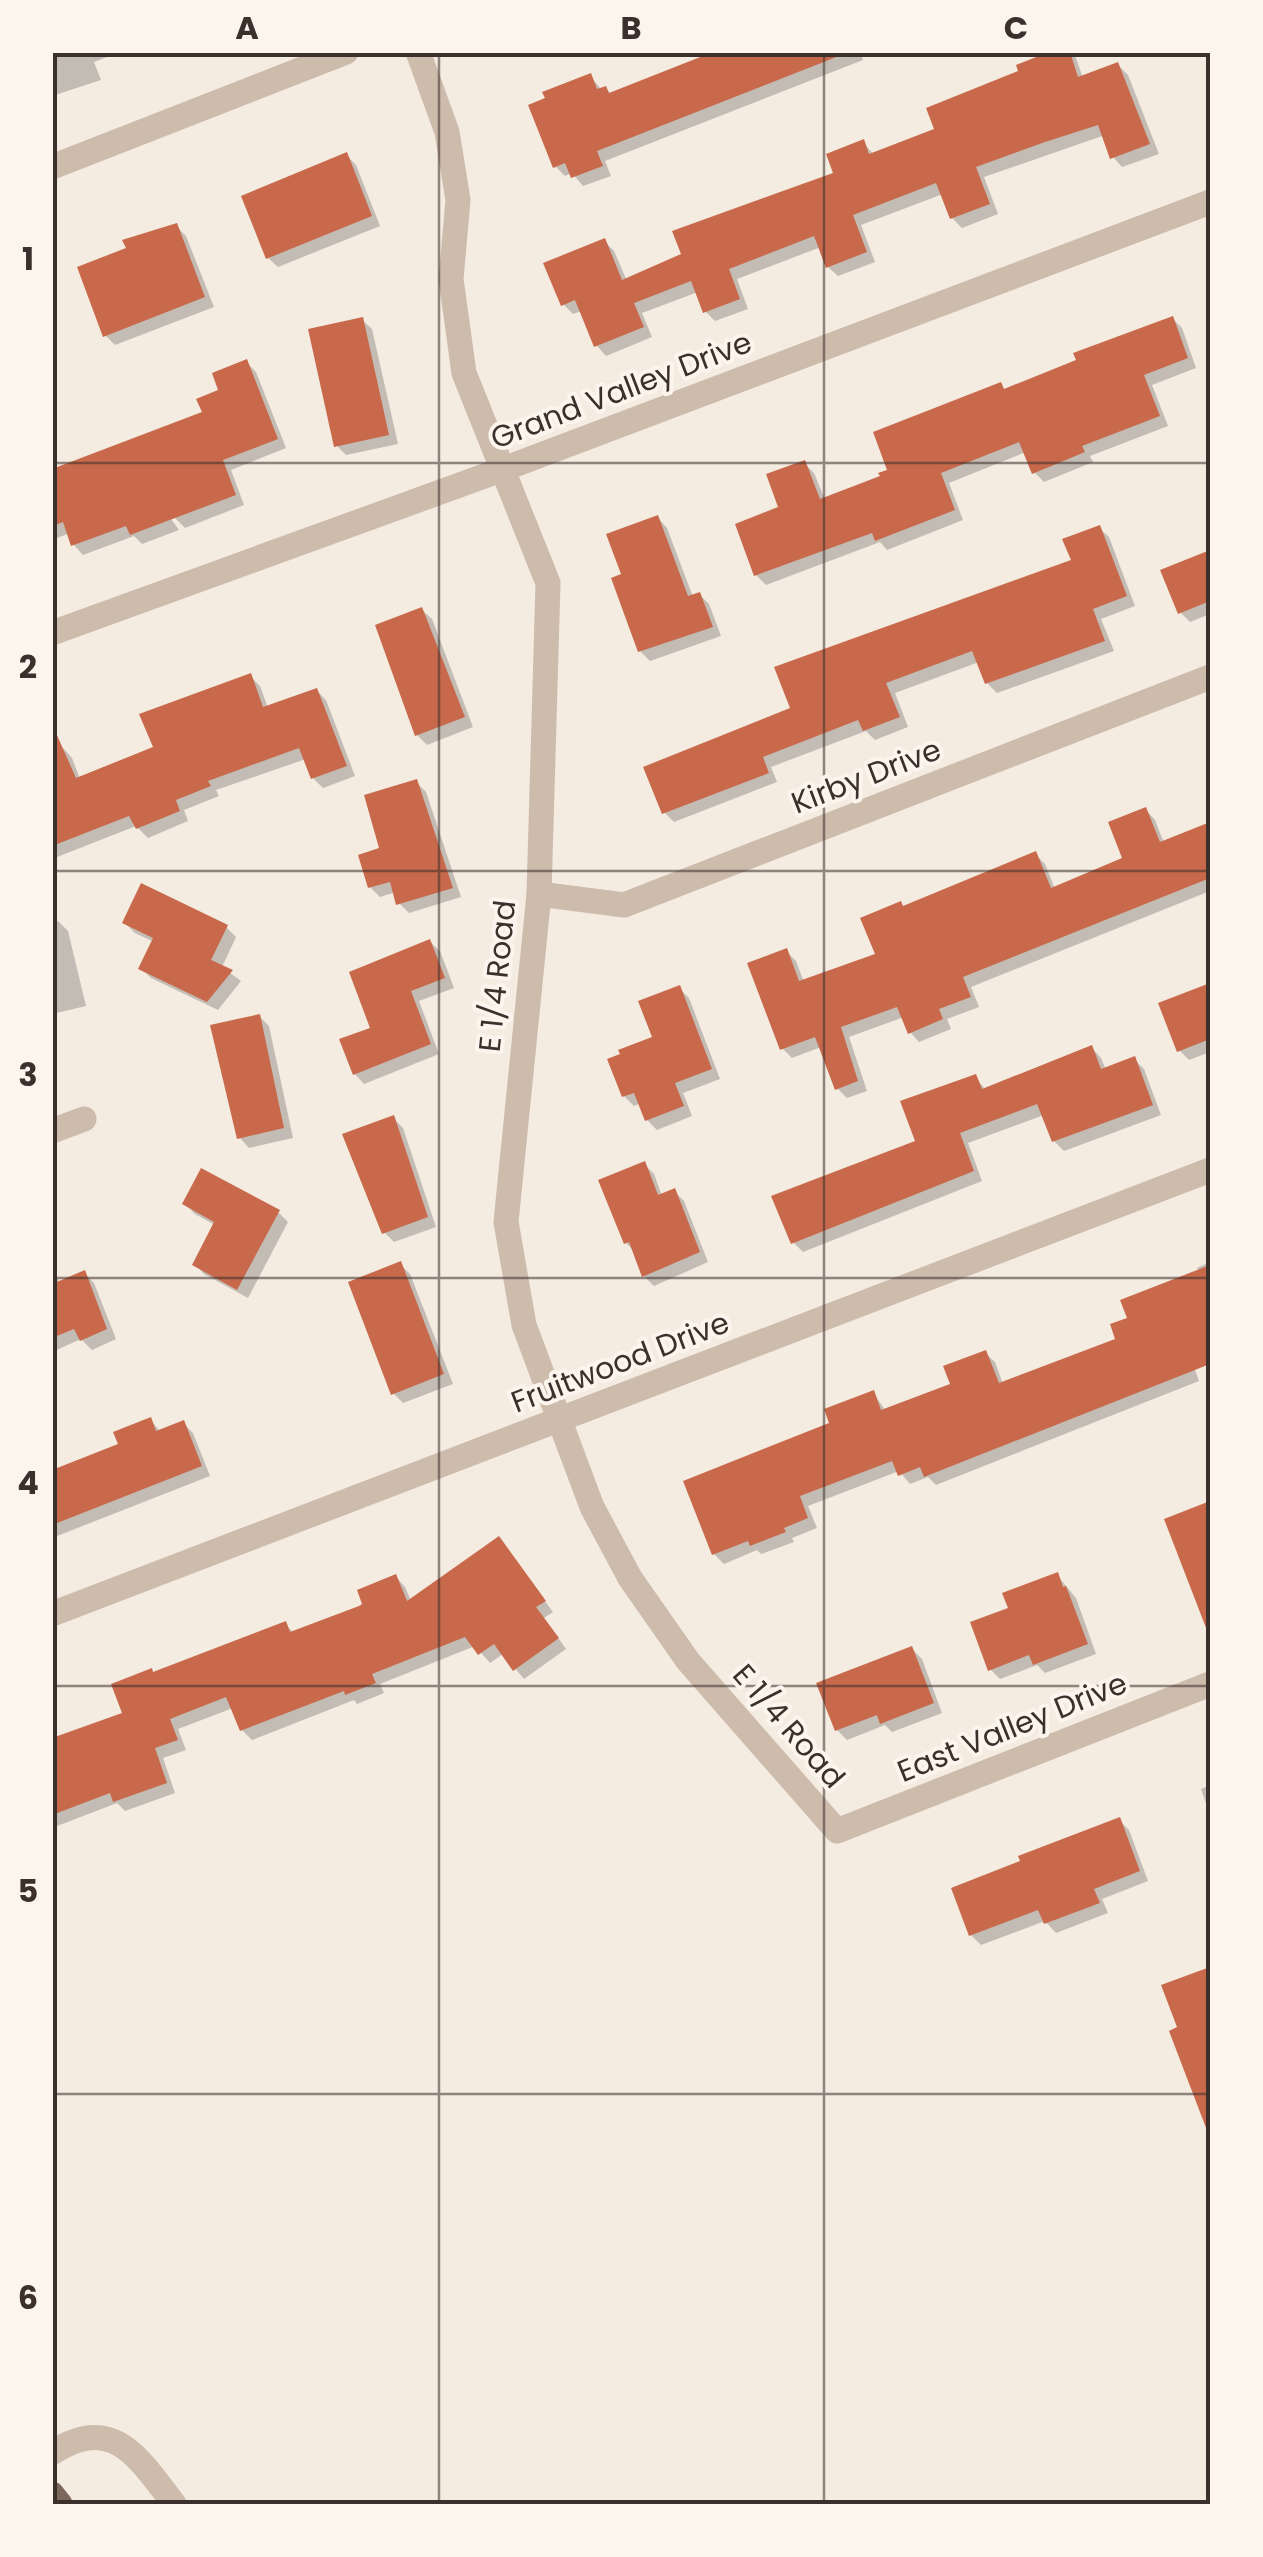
<svg xmlns="http://www.w3.org/2000/svg" width="1263" height="2557" viewBox="0 0 1263 2557" font-family="Poppins,sans-serif">
<rect width="100%" height="100%" fill="#f4ebe1"/>
<g fill="#0003">
<path d="M52,52H120L94,62L101,80L52,96Z"/>
<path d="M720,52H860L863,60L605,161L611,176L583,186L572,173L565,176L555,166L590,76L602,90L606,89L611,94Z"/>
<path d="M1056,52H1070L1076,58L1083,78L1118,65L1128,75L1159,154L1122,167L1113,157L1105,135L984,177L998,214L962,228L952,218L943,194L861,225L875,262L838,276L828,267L821,247L737,279L748,309L715,321L706,312L698,292L642,313L652,337L606,356L597,346L582,311L573,314L563,304L604,241L614,251L627,281L684,256L836,175L863,142L874,155L937,131Z"/>
<path d="M346,155L356,165L380,226L278,267L268,258Z"/>
<path d="M176,226L186,236L214,307L115,345L105,335Z"/>
<path d="M1172,318L1182,328L1196,368L1152,385L1168,426L1090,456L1093,462L1044,482L1034,472L1026,452L949,483L963,520L887,550L880,542L766,585L756,575L781,509L804,463L814,473L825,500L883,478L1000,385L1006,391Z"/>
<path d="M362,320L372,329L398,444L346,455L337,446Z"/>
<path d="M246,362L256,372L286,448L231,470L244,505L185,528L175,518L205,414Z"/>
<path d="M127,458L179,530L142,544L134,536L83,555L74,545L70,533L52,540V473Z"/>
<path d="M658,518L667,528L693,597L700,595L709,604L721,636L650,661L640,651L624,576Z"/>
<path d="M1099,528L1109,537L1135,606L1101,619L1114,651L997,693L987,683L979,662L895,693L908,727L875,740L866,731L771,767L777,782L674,822L664,812L793,710L1074,562Z"/>
<path d="M1210,551V614L1190,622L1180,612L1163,571Z"/>
<path d="M422,610L432,619L473,727L427,745L417,735Z"/>
<path d="M250,676L260,686L268,708L316,690L326,700L355,776L323,788L313,778L306,759L216,790L219,796L184,810L188,821L148,838L136,826L52,859V752L63,748L72,758L80,779L156,748Z"/>
<path d="M416,782L426,792L461,897L409,913L399,903L396,892L380,897L370,887L382,849Z"/>
<path d="M1146,810L1155,820L1164,843L1210,827V891L971,987L979,1007L947,1019L951,1029L919,1042L910,1032L904,1017L849,1037L867,1091L847,1098L837,1088L821,1047L792,1058L782,1048L786,951L796,961L804,982L878,955L904,908L1035,854L1045,864L1055,889L1125,860Z"/>
<path d="M58,921L68,931L86,1006L52,1014V922Z"/>
<path d="M125,923L226,927L236,937L222,967L241,981L218,1010L151,978L141,968L154,942L135,933Z"/>
<path d="M430,942L440,951L454,988L419,1001L439,1054L364,1084L355,1074L374,1029Z"/>
<path d="M1210,985V1052L1189,1060L1179,1050L1162,1004Z"/>
<path d="M679,988L689,998L720,1079L683,1093L692,1116L657,1130L647,1120L641,1103L634,1106L624,1096Z"/>
<path d="M260,1017L269,1026L293,1138L249,1148L240,1138Z"/>
<path d="M1092,1048L1101,1058L1106,1070L1134,1059L1144,1069L1161,1115L1064,1151L1054,1141L1044,1115L968,1143L982,1181L803,1252L793,1242L918,1142L975,1077L986,1090Z"/>
<path d="M393,1118L403,1128L436,1227L394,1242L384,1232Z"/>
<path d="M644,1164L654,1174L662,1196L674,1191L684,1201L708,1262L654,1286L644,1276L636,1253L626,1243Z"/>
<path d="M185,1204L278,1212L288,1222L248,1298L204,1274L195,1264L215,1225L195,1214Z"/>
<path d="M1210,1262V1351L1191,1359L1199,1381L936,1485L928,1477L910,1484L899,1471L808,1506L817,1528L792,1538L794,1542L761,1554L757,1550L724,1564L714,1554L832,1425L873,1393L886,1411L953,1385L985,1353L995,1362L1003,1384L1119,1341L1130,1319L1199,1272L1197,1268Z"/>
<path d="M400,1264L410,1274L453,1384L403,1403L393,1393Z"/>
<path d="M52,1267L60,1284L84,1273L94,1283L116,1339L92,1350L81,1339L52,1352Z"/>
<path d="M150,1420L161,1432L183,1423L193,1433L210,1476L52,1538V1472L121,1446Z"/>
<path d="M1210,1504V1615L1167,1521Z"/>
<path d="M499,1539L553,1612L544,1618L566,1649L524,1679L503,1654L490,1663L475,1646L380,1684L384,1693L357,1704L354,1700L252,1740L242,1730L233,1708L178,1729L186,1750L163,1758L175,1793L125,1811L117,1803L52,1828V1742L125,1714L154,1674L285,1624L294,1633L360,1608L396,1577L405,1587L411,1601Z"/>
<path d="M1057,1575L1076,1598L1096,1654L1045,1673L1037,1665L1000,1679L990,1669L1011,1609Z"/>
<path d="M912,1649L922,1659L942,1713L892,1732L885,1725L847,1740L837,1730Z"/>
<path d="M1210,1785V1815L1201,1789Z"/>
<path d="M1119,1820L1129,1830L1148,1881L1102,1899L1108,1913L1056,1933L1045,1921L981,1945L971,1935Z"/>
<path d="M1208,1971L1210,2104L1206,2106L1181,2029Z"/>
</g>
<g fill="#c8694b">
<path d="M713,52L844,54L597,151L603,166L571,178L565,163L553,168L528,105L545,98L542,92L591,73L597,89L606,86L609,93Z"/>
<path d="M1049,52H1070L1078,77L1118,62L1150,144L1110,159L1098,125L1045,142L976,167L990,204L950,219L936,183L853,215L867,252L826,268L814,236L729,269L740,299L703,313L691,281L634,303L644,327L594,347L575,300L561,306L543,263L605,238L622,280L681,254L672,231L833,173L826,154L864,139L869,154L934,129L926,108L1018,71L1016,65Z"/>
<path d="M347,152L372,216L266,259L241,196Z"/>
<path d="M177,223L205,297L103,337L77,267L126,248L122,240Z"/>
<path d="M1173,316L1188,358L1144,375L1160,416L1082,446L1085,452L1032,474L1019,442L941,473L955,510L875,541L872,533L754,576L735,524L778,507L766,474L805,460L820,499L880,476L878,473L887,470L873,432L1001,382L1004,389L1076,360L1073,353Z"/>
<path d="M363,317L389,435L334,447L308,329Z"/>
<path d="M247,359L278,439L223,460L236,495L130,535L126,526L71,546L63,522L52,526V469L202,412L196,399L218,390L212,373Z"/>
<path d="M658,515L688,596L700,592L713,627L638,652L611,578L621,574L606,534Z"/>
<path d="M1100,525L1127,596L1093,609L1105,641L985,684L972,651L886,683L900,717L863,731L858,720L763,757L769,773L662,814L643,767L790,708L774,667L1071,560L1062,539Z"/>
<path d="M1210,550V601L1178,614L1160,570Z"/>
<path d="M422,607L465,717L415,736L375,625Z"/>
<path d="M251,673L263,707L317,688L347,766L311,779L299,748L208,781L211,786L176,800L180,811L136,829L129,816L52,846V724L76,778L153,747L139,714Z"/>
<path d="M417,779L453,888L396,905L390,882L368,888L358,855L379,848L364,795Z"/>
<path d="M1146,807L1160,842L1210,822V878L963,977L971,997L939,1009L943,1019L908,1034L897,1007L841,1027L858,1081L835,1090L815,1037L780,1050L747,963L787,948L799,981L875,954L860,918L901,901L903,906L1036,851L1051,888L1122,858L1108,822Z"/>
<path d="M141,883L228,925L211,960L233,970L207,1002L138,969L153,938L122,923Z"/>
<path d="M430,939L445,978L411,991L431,1044L353,1075L339,1039L370,1028L349,972Z"/>
<path d="M1210,983V1039L1177,1052L1158,1003Z"/>
<path d="M680,985L712,1069L675,1083L684,1106L645,1121L634,1093L622,1097L607,1059L620,1054L618,1050L652,1037L638,1001Z"/>
<path d="M260,1014L284,1128L237,1139L210,1025Z"/>
<path d="M1092,1045L1101,1069L1135,1056L1153,1105L1052,1142L1037,1104L960,1133L974,1171L791,1244L771,1196L915,1141L900,1101L976,1074L982,1089Z"/>
<path d="M394,1115L428,1217L382,1234L342,1134Z"/>
<path d="M645,1161L658,1195L675,1188L700,1252L642,1277L629,1242L624,1244L598,1180Z"/>
<path d="M201,1168L280,1210L237,1290L192,1265L214,1222L182,1204Z"/>
<path d="M401,1261L444,1374L391,1395L348,1282Z"/>
<path d="M1210,1265V1364L924,1477L920,1467L898,1476L892,1461L800,1496L808,1518L784,1528L786,1532L750,1546L748,1541L712,1555L683,1481L829,1423L824,1409L874,1390L881,1410L950,1384L943,1366L986,1350L999,1383L1115,1339L1110,1324L1127,1318L1120,1300Z"/>
<path d="M85,1270L107,1329L80,1341L74,1329L52,1338V1284Z"/>
<path d="M151,1417L156,1431L184,1420L202,1466L52,1525V1470L118,1444L113,1432Z"/>
<path d="M1210,1501V1633H1208L1164,1519Z"/>
<path d="M499,1536L546,1601L536,1607L559,1638L513,1671L494,1644L478,1655L465,1637L372,1674L376,1683L345,1695L344,1691L240,1731L226,1697L170,1719L178,1740L155,1748L167,1783L113,1802L110,1793L52,1815V1738L122,1713L111,1684L152,1668L153,1672L286,1621L290,1632L359,1606L362,1604L357,1590L396,1574L407,1601Z"/>
<path d="M1058,1572L1063,1587L1066,1586L1088,1644L1033,1665L1029,1655L988,1671L970,1622L1008,1608L1002,1593Z"/>
<path d="M912,1646L934,1703L880,1724L877,1715L835,1731L816,1683Z"/>
<path d="M1120,1817L1140,1871L1094,1889L1100,1903L1044,1924L1038,1910L969,1936L951,1888L1020,1861L1018,1856Z"/>
<path d="M1210,1967V2133H1208L1169,2031L1177,2027L1161,1985Z"/>
</g>
<g fill="none" stroke-linecap="round" stroke-linejoin="round">
<g stroke="#cdbbac" stroke-width="25">
<path d="M418,52L447,132L458,200L451,279L464,373L548,583L539,894L506,1222L524,1325L592,1507L630,1578L688,1661L837,1831L1210,1684"/>
<path d="M52,167L346,52"/>
<path d="M52,633L501,470L1210,202"/>
<path d="M539,894L624,905L1210,677"/>
<path d="M52,1131L84,1119"/>
<path d="M52,1614L1210,1170"/>
<path d="M52,2453C113,2412 140,2460 174,2504"/>
</g>
<path stroke="#7d675c" stroke-width="25" d="M52,2494L60,2504"/>
</g>
<path fill="none" stroke="#3b302b" stroke-width="2.5" stroke-opacity="0.55" d="M439,52V2504M824,52V2504M52,463H1210M52,871H1210M52,1278H1210M52,1686H1210M52,2094H1210"/>
<g text-anchor="middle" dominant-baseline="central" stroke-width="8" stroke-linejoin="round" paint-order="stroke">
<g font-size="30" fill="#3b302b" stroke="#fbf5ee">
<text transform="translate(621 390) rotate(-21)">Grand Valley Drive</text>
<text transform="translate(866 776) rotate(-21)">Kirby Drive</text>
<text transform="translate(497 976) rotate(-84)">E 1/4 Road</text>
<text transform="translate(620 1362) rotate(-21)">Fruitwood Drive</text>
<text transform="translate(789 1726) rotate(49)">E 1/4 Road</text>
<text transform="translate(1012 1727) rotate(-22)">East Valley Drive</text>
</g>
</g>
<rect width="1263" height="2557" fill="none" stroke="#fbf5ee" stroke-width="110"/>
<rect x="55" y="55" width="1153" height="2447" fill="none" stroke="#3b302b" stroke-width="4"/>
<g font-size="32" text-anchor="middle" font-weight="bold" fill="#3b302b">
<text x="247" y="39">A</text>
<text x="631" y="39">B</text>
<text x="1016" y="39">C</text>
<text x="28" y="270">1</text>
<text x="28" y="678">2</text>
<text x="28" y="1086">3</text>
<text x="28" y="1494">4</text>
<text x="28" y="1902">5</text>
<text x="28" y="2309">6</text>
</g>
</svg>
